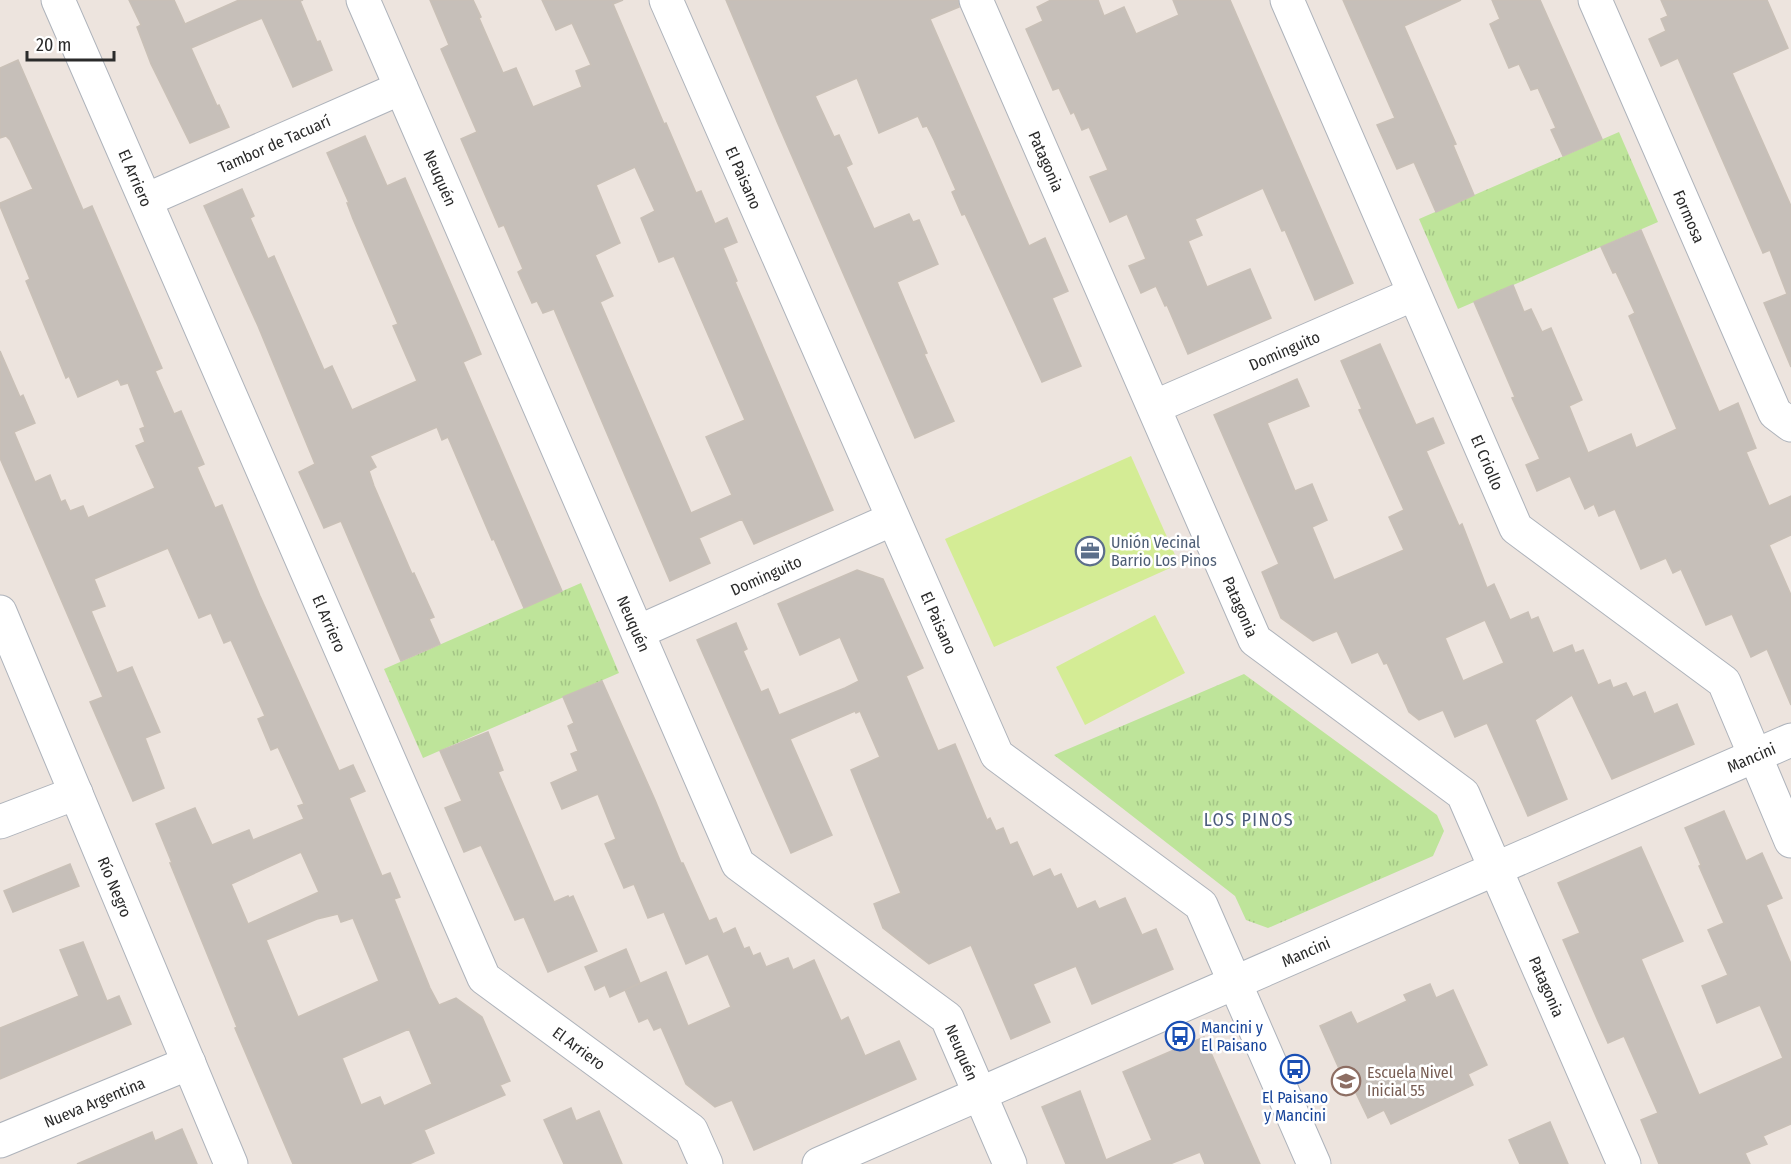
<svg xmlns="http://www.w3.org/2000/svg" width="1791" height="1164" viewBox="0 0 1791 1164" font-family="'Fira Sans Condensed',sans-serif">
<defs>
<pattern id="grass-tufts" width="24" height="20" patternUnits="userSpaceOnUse" patternTransform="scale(1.5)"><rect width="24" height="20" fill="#bee49a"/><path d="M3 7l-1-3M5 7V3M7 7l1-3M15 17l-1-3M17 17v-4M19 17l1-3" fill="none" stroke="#a3c485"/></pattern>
</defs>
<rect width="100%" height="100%" fill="#ede4de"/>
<g fill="url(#grass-tufts)">
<path d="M1619,132L1658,222L1458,309L1419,219Z"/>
<path d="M581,583L619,673L423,758L384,669Z"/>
<path d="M1244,674L1437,815L1444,831L1433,856L1268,928L1246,920L1235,896L1054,755Z"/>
</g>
<g fill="#d4ec95">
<path d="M1131,456L1179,564L994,647L945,539Z"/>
<path d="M1155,615L1185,673L1085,725L1056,667Z"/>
</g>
<g fill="#c6bfb9" stroke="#c9c0b7" stroke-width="1.5" fill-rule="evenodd">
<path d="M129,0H174L185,24L239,0H303L300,1L317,42L320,41L332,70L293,87L262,18L191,48L217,106L219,105L229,127L190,143L151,64L137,27L141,25Z"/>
<path d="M430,0H473L481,17L479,18L503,73L516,68L533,107L582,87L576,71L591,65L572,23L556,30L542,0H623L613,4L664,124L666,123L696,193L701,191L715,224L727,218L737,242L723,248L737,281L735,282L833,510L754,544L742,519L699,538L710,563L670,581L554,309L543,313L537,301L532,303L518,272L523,269L504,225L499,227L461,139L477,132L441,49L449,45ZM635,167L655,211L641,218L659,262L674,256L745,420L706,437L732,495L691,513L600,302L613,296L595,255L620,243L596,185Z"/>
<path d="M726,0H958L959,7L930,19L1029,246L1045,238L1068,291L1052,298L1081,366L1042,382L972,229L965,214L962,215L952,192L956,190L934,140L927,126L923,127L918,116L879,133L857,78L815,96L834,137L839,135L852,164L846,167L874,229L909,214L913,222L919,220L938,264L897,282L927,353L924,354L954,421L915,438L778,124Z"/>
<path d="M1051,0H1098L1104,16L1124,7L1136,34L1179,15L1173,0H1230L1353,283L1315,300L1285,230L1282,231L1263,188L1195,219L1202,235L1188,241L1207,287L1250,269L1271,318L1188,354L1167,305L1165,306L1156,286L1141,293L1129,266L1146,259L1127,214L1110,222L1090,177L1108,170L1089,127L1082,130L1074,112L1071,114L1059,88L1053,90L1026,29L1043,21L1037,7Z"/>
<path d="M1343,0H1461L1404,26L1456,144L1453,145L1474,195L1436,212L1414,162L1397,169L1377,125L1395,118Z"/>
<path d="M1492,0H1540L1602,139L1563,156L1551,130L1556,128L1538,88L1531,90L1519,64L1509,68L1490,24L1500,19Z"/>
<path d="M1661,0H1767L1788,48L1732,73L1791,206V367L1764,303L1787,294L1770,250L1763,253L1678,58L1661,66L1649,39L1666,31L1661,19L1668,16Z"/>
<path d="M18,60L83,210L92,206L162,368L155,371L174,414L181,411L204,464L197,467L215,508L222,505L260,596L339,771L353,765L365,791L349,798L382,876L390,873L400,897L394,899L430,988L439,1005L456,998L482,1017L510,1081L500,1085L505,1095L424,1130L434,1153L409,1164H293L235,1028L237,1027L170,863H172L156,824L195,808L212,845L249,830L253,840L304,819L298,806L304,804L278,747L271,750L258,719L265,716L231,640L224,643L211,613L199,618L168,548L94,579L105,606L91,611L117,673L132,667L160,732L145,738L164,788L133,801L90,702L103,697L0,458V351L20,397L23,395L35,423L14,432L35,482L50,475L61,502L65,500L70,511L83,506L88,518L155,488L136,446L145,442L140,429L145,427L128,383L121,385L118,379L78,397L69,376L66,378L26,281L30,279L0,206V203L33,189L10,140L6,136L0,138V68ZM301,852L319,892L248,924L231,884ZM338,914L341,922L353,918L379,981L298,1017L266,940L317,919ZM409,1029L432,1084L384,1106L380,1097L361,1105L342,1058Z"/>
<path d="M365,136L387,186L405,178L474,337L481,354L463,362L562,591L524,608L494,539L492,540L448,437L442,440L437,427L370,456L376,467L369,471L374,486L412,574L414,573L434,617L429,619L440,644L401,661L341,521L324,528L308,492L299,472L315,464L258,326L204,206L242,189L254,216L250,218L268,259L274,256L324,370L332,366L352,410L417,381L393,326L398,324L353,219L347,203H349L327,153Z"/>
<path d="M1641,230L1719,412L1738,403L1756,448L1746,452L1769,506L1791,496V535L1769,545L1791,595V705L1767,649L1751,657L1732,614L1706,625L1681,569L1673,573L1666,558L1641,569L1615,509L1599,516L1594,504L1585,509L1570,476L1537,491L1526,465L1540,459L1512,398L1515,397L1474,302L1513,285L1524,312L1531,309L1542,332L1551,328L1582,400L1569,406L1588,453L1631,434L1636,448L1677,429L1629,316L1635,313L1616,272L1613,273L1601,247Z"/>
<path d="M1380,344L1416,425L1433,418L1444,443L1426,451L1459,526L1462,524L1487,588L1494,584L1510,620L1528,612L1531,620L1538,617L1553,653L1572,645L1575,653L1583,650L1598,685L1610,680L1613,688L1626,683L1633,697L1645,692L1654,714L1677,704L1694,744L1612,779L1572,695L1535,720L1567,799L1528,816L1487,723L1455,737L1443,710L1419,720L1409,712L1387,663L1384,664L1378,652L1352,663L1337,631L1313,641L1281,618L1262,572L1279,564L1214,415L1297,379L1309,406L1267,423L1295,491L1312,484L1327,520L1312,527L1334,580L1381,560L1404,550L1389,517L1404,510L1359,410L1362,409L1341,361ZM1485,620L1504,663L1463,681L1445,638Z"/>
<path d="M857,570L883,579L923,668L906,676L938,751L955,744L987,820L990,818L996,831L1003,828L1010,845L1017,842L1033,877L1050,869L1054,877L1061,874L1077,909L1095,901L1099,909L1125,898L1142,935L1156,929L1173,969L1092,1004L1076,966L1033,984L1050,1022L1011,1039L971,945L929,964L883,928L874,904L901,893L851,770L880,757L860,711L856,713L855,711L790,739L832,835L791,853L697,640L736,623L747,649L743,651L761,692L768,689L779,715L845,688L859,681L840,637L800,655L778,604Z"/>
<path d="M602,681L655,800L681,863H683L709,921L716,918L723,934L735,928L744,949L749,947L753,956L760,953L766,967L788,958L793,970L814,960L841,1021L848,1017L865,1056L899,1041L916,1079L754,1150L732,1100L715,1107L686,1084L661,1027L654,1030L648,1018L639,1022L625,990L666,972L688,1026L731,1007L708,954L686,964L664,912L648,918L634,884L624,888L605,844L616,839L598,794L562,809L551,783L578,771L571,754L578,751L568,726L574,723L563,697Z"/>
<path d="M488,732L503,770L498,772L554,902L568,896L569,898L573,896L597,951L548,972L524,917L515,920L481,845L464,852L445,808L462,801L440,751Z"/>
<path d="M1724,811L1746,861L1762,853L1782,898L1766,905L1791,964V1124L1763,1136L1767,1144L1745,1153L1750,1164H1659L1641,1120L1658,1113L1624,1036L1608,1043L1598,1021L1563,940L1580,933L1558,883L1641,847L1683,941L1641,959L1699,1095L1749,1073L1783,1058L1760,1005L1717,1023L1702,986L1728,975L1708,930L1724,923L1699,866L1701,865L1685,828Z"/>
<path d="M70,864L79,886L13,912L4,891Z"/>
<path d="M83,942L107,1001L119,996L131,1024L0,1079V1028L79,996L60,950Z"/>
<path d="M626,949L640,983L610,997L605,985L595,990L585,967Z"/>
<path d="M1430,984L1436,998L1453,990L1487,1065L1468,1074L1473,1085L1391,1124L1384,1110L1368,1118L1354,1089L1349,1091L1320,1026L1351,1012L1357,1024L1407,1001L1404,995Z"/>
<path d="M1204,1037L1260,1164H1205L1200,1152L1170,1164H1066L1042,1107L1080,1091L1106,1160L1152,1140L1123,1072Z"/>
<path d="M571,1108L576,1121L599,1111L622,1164H564L544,1120Z"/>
<path d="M1550,1122L1568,1164H1520L1509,1140Z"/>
<path d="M182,1129L197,1164H77L152,1132L155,1141Z"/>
</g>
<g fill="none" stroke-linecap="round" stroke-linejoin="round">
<g stroke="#aeb3bb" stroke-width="35">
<g id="minor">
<path id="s1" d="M58,0L484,978L691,1130L706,1164"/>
<path id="s2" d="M363,0L738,864L947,1018L1010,1164"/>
<path id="s3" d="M666,0L997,755L1201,905L1314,1164"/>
<path id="s4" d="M976,0L1255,640L1463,794L1624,1164"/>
<path id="s5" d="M1287,0L1516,528L1724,682L1791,841"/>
<path id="s6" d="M1595,0L1775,413L1791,425"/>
<path id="s7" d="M146,200L401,88"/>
<path id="s8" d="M1154,407L1414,294"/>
<path id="s9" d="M0,612L231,1164"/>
<path id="s10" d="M638,632L893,519"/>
<path d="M0,822L76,793"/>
<path id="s11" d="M0,1141L189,1063"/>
</g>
</g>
<g stroke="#aeb3bb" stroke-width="35">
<g id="tertiary">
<path id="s12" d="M819,1164L1791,740"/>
</g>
</g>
<use href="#minor" stroke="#fff" stroke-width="33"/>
<use href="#tertiary" stroke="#fff" stroke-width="33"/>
</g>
<defs>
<g id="office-ring" transform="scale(1.5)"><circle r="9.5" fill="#fff" stroke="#5c6f8a" stroke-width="1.5"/><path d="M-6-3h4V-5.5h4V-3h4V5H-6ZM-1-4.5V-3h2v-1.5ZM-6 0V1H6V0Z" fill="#5c6f8a"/></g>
<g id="bus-ring" transform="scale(1.5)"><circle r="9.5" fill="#fff" stroke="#1a4fb4" stroke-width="1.5"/><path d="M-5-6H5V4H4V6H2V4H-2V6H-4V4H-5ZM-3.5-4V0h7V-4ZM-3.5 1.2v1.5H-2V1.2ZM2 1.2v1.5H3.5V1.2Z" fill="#1a4fb4"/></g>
<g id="school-ring" transform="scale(1.5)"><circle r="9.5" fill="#fff" stroke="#8d6e63" stroke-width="1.5"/><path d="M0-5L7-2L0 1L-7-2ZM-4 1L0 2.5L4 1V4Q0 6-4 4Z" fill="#8d6e63"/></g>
</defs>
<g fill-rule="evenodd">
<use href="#office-ring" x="1090" y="551"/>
<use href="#bus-ring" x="1180" y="1036"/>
<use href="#bus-ring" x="1295" y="1069"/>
<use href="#school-ring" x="1346" y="1081"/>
</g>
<g text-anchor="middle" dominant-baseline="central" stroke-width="5" stroke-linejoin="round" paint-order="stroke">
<g font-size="16" fill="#2b2b2b" stroke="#fff">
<text stroke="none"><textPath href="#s7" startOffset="140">Tambor de Tacuarí</textPath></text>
<text stroke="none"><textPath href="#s4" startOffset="176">Patagonia</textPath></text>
<text stroke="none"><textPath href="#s1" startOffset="194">El Arriero</textPath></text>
<text stroke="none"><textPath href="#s2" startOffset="194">Neuquén</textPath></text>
<text stroke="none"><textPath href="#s3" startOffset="194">El Paisano</textPath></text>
<text stroke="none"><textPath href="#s6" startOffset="236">Formosa</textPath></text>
<text stroke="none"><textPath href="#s8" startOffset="142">Dominguito</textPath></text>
<text stroke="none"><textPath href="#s5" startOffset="504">El Criollo</textPath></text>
<text stroke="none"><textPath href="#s10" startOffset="140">Dominguito</textPath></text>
<text stroke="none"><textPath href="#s4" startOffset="662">Patagonia</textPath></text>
<text stroke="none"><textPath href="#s3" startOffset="680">El Paisano</textPath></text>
<text stroke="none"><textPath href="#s1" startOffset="680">El Arriero</textPath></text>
<text stroke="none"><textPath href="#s2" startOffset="680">Neuquén</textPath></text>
<text stroke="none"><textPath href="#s12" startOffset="1017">Mancini</textPath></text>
<text stroke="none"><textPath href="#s9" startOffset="298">Río Negro</textPath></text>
<text stroke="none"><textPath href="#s12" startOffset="531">Mancini</textPath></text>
<text stroke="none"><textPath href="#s4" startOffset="1167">Patagonia</textPath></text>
<text stroke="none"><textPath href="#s1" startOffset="1185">El Arriero</textPath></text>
<text stroke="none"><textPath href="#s2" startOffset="1239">Neuquén</textPath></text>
<text stroke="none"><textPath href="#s11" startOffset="102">Nueva Argentina</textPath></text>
</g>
<g font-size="16" fill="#4e5e75" stroke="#fff" text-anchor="start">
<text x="1111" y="542">Unión Vecinal<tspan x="1111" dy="18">Barrio Los Pinos</tspan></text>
</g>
<g font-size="16" fill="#164399" stroke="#fff" text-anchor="start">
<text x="1201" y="1027">Mancini y<tspan x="1201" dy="18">El Paisano</tspan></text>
<text x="1295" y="1097" text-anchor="middle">El Paisano<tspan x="1295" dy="18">y Mancini</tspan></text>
</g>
<g font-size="16" fill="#785e54" stroke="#fff" text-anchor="start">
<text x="1367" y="1072">Escuela Nivel<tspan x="1367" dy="18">Inicial 55</tspan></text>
</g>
<g font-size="18" letter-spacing="1.5" fill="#4b5b7d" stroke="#fff">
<text x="1249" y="820">LOS PINOS</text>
</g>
</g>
<path d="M27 51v9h87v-9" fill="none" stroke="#2b2b2b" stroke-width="3"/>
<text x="36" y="51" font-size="18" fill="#2b2b2b" stroke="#ffffff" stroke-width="4.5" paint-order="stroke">20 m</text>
</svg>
